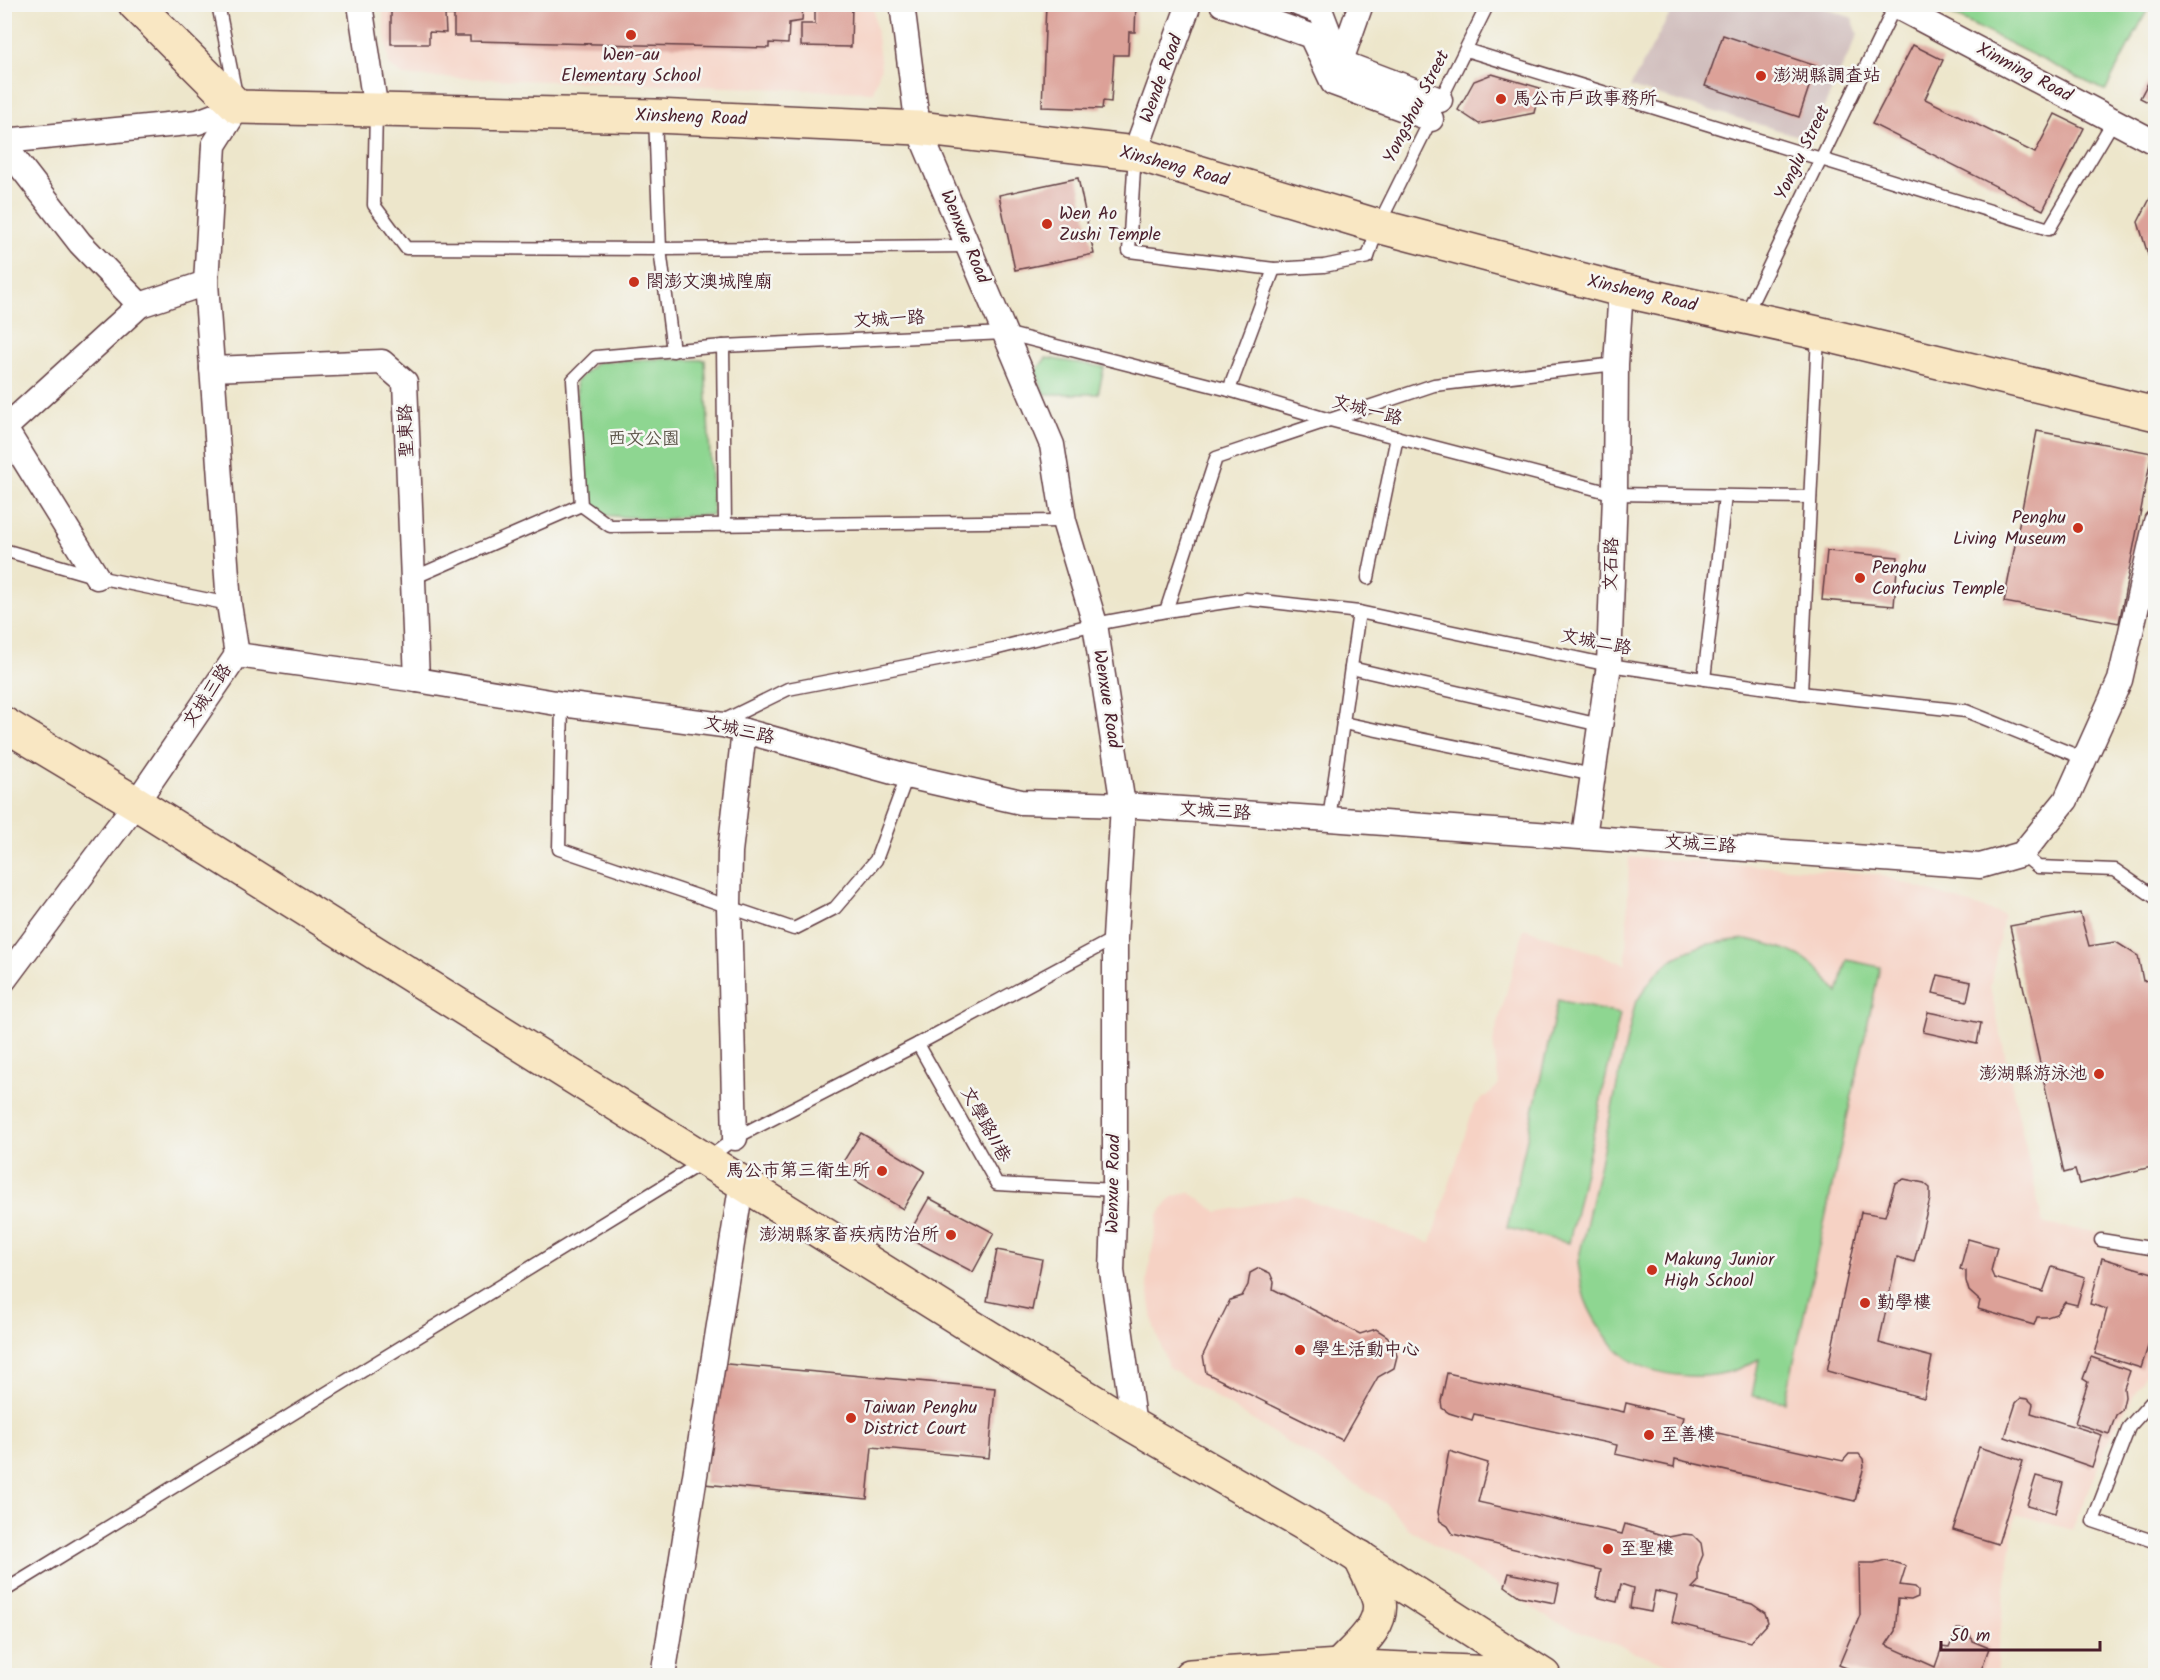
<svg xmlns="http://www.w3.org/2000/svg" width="2160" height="1680" viewBox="0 0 2160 1680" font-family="Kalam,'LXGW WenKai TC',sans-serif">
<rect width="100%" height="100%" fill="#f6f6f2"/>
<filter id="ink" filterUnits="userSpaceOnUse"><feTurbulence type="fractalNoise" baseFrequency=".0167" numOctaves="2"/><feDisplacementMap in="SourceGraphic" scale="12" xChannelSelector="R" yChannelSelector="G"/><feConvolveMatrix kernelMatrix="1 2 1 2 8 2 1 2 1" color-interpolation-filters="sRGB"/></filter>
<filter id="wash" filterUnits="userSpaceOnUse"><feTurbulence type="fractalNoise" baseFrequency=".008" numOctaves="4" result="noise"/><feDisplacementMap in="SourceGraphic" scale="24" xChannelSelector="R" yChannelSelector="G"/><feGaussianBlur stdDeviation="1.35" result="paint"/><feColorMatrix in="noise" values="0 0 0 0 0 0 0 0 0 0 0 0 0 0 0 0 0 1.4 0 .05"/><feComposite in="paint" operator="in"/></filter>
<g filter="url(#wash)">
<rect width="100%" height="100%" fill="#ede6cb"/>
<g fill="#f6d2c4">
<path d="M382,5H873L881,67L873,92L403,76L389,65Z"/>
<path d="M1629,857L1876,874L2004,915L1990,987L2043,1224L2103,1233L2099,1249L2155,1258V1358L2111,1435L2072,1530L2016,1514L2005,1589L1996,1675H1697L1553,1621L1408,1528L1385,1503L1169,1368L1154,1327L1147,1281L1158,1215L1172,1197L1189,1192L1218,1212L1296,1196L1431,1243L1474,1106L1499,1085L1493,1042L1524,928L1626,964Z"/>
</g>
<path fill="#d1bfbe" d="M1675,5H1816L1852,18L1858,34L1817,122L1810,132L1795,135L1630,87Z"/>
<g fill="#8ed691" stroke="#6c7a5e" stroke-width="1.5">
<path d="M1933,5H2150L2105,91Z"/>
<path d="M1046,358L1104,367L1098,394H1044L1036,371Z"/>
<path d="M656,359L705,360L713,515L686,516L662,520L602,515L585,498L576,381L597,362Z"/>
<path d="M1747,939C1773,945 1801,951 1820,971C1826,978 1832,986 1838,993L1847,960L1880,967L1785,1402L1752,1396L1759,1359C1752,1362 1746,1366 1738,1369C1706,1381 1657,1378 1627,1358C1610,1346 1592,1318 1585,1299C1581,1287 1580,1274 1578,1262L1635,1004C1642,994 1648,982 1657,973C1683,946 1711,942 1747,939Z"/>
<path d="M1558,1000L1620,1014L1569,1243L1507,1228Z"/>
</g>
<g id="blocks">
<g fill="#dca198">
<path d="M391,4H684L768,7L769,4H803L802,21L789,23L788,44L769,43V48L470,41V36H454V15H445L446,33L429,32V44H391Z"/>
<path d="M815,4H852L851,47L801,46V24H815Z"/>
<path d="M1046,4H1136L1135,32H1129L1128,55H1114L1111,102L1103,101L1102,109L1042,107Z"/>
<path d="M1723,35L1816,66L1799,117L1705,86Z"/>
<path d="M1913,45L1943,60L1925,99L2035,153L2055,114L2084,128L2043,210L1872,124Z"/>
<path d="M2156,68V106L2140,98Z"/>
<path d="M1492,74L1540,88L1534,113L1479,124L1458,110L1474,81Z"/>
<path d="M1078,178L1094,254L1015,270L999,195Z"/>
<path d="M2156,187V275L2154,274L2138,222Z"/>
<path d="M2037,431L2152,453L2119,623L2004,602Z"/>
<path d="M1827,551L1898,557L1894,606L1822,600Z"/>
<path d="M2080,913L2089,946L2116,942L2138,956L2143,981L2156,979V1166L2079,1184L2075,1170L2064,1173L2010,926Z"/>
<path d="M1938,975L1971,982L1967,1001L1933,993Z"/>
<path d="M1928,1012L1981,1023L1977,1044L1923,1032Z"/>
<path d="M861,1133L925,1171L903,1209L838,1170Z"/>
<path d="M1904,1179L1924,1183L1930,1188V1199L1914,1262L1897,1257L1879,1343L1932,1357L1924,1398L1827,1371L1861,1212L1885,1216L1895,1183Z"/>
<path d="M929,1198L994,1233L973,1272L907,1237Z"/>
<path d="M1968,1239L1997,1247L1991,1271L1994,1278L2043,1292L2052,1267L2085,1277L2077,1305L2065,1302L2056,1314L2047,1317H2037L2034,1325L1978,1309L1980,1301L1969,1291L1966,1281V1271L1960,1269Z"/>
<path d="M997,1250L1042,1259L1032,1310L987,1301Z"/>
<path d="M2102,1258L2156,1274V1322L2141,1368L2095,1354L2107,1309L2090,1304Z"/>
<path d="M1259,1268L1270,1273L1274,1282L1273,1289L1360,1334L1376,1329L1387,1336L1394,1345L1397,1356L1394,1368L1378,1377L1342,1440L1206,1373L1203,1355L1230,1300L1242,1296L1248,1285L1250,1273Z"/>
<path d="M2091,1357L2130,1371L2124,1388L2125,1397L2122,1410L2116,1415L2109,1434L2075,1423L2088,1382L2083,1379Z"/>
<path d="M716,1363L995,1388L989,1458L872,1447L867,1499L704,1484Z"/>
<path d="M1447,1373L1624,1412L1626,1403L1684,1417L1682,1425L1843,1461L1849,1454H1859L1863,1459L1864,1466L1855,1501L1675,1459L1674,1467L1615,1454L1617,1445L1474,1414L1472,1420L1449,1413L1442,1408L1441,1401Z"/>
<path d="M2021,1398L2028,1399L2033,1404L2031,1413L2102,1435L2092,1467L2005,1437L2016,1403Z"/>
<path d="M1979,1447L2023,1461L1998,1544L1953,1530Z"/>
<path d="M1449,1451L1488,1463L1478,1502L1622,1534L1625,1524L1669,1537L1684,1534L1693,1535L1701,1543L1703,1555L1698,1567V1582L1692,1588L1752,1604L1765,1613L1768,1622L1750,1642L1672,1622L1678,1596L1655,1591L1651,1612L1630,1608L1633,1588L1621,1584L1617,1602L1596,1597L1601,1570L1453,1534L1448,1526L1440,1521L1438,1512Z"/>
<path d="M2036,1476L2063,1483L2055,1513L2027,1505Z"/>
<path d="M1886,1560L1906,1566L1900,1585L1915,1587L1918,1590V1597L1911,1600L1898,1599L1895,1631L1886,1645L1935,1667L1942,1647L1949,1648L1957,1629H1965L1970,1634L1972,1641L1989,1648L1979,1676H1866L1839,1665L1860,1615L1859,1563H1874Z"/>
<path d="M1509,1573L1559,1584L1555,1603L1519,1596L1505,1586Z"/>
</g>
</g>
</g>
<g filter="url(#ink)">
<use href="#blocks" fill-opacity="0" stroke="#623d43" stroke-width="1.5"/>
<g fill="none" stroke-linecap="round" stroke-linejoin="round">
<g stroke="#623d43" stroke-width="15">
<g id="lane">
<path d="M218,4L236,95"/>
<path d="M1466,50L2049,229L2114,120"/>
<path d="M376,111L374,205L406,248L660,249L968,246"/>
<path d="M655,116L660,249L673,351"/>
<path d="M1135,153L1129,251L1274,269L1324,266L1368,257L1378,226L1488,4"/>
<path d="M1746,314L1896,4"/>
<path d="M723,346L725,525"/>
<path d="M1229,390L1274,269"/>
<path d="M1064,521L610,526L581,505L573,380L596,357L723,346L1005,333L1229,390L1330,420L1615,494L1810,497"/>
<path d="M4,550L97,577L229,604"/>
<path d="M413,578L581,505"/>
<path d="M1368,578L1397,437"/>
<path d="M1166,611L1216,458L1434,385L1616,364"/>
<path d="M1351,668L1600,725"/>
<path d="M1704,679L1725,496"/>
<path d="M1801,693L1818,335"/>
<path d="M562,704L559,849L794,929L835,908L876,860L907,776"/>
<path d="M721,722L788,689L994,649L1095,624L1166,611L1246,599L1359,612L1609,665L1801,693L1966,711L2085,759"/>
<path d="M1343,723L1593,775"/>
<path d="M1329,819L1359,612"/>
<path d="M2022,854L2038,867L2115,870L2156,898"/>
<path d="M918,1044L997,1184L1115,1190"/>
<path d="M2101,1240L2156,1249"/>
<path d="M2156,1397L2129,1427L2093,1521L2156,1542"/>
<path d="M4,1591L706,1160L735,1138L918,1044L1115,938"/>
</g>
</g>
<g stroke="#623d43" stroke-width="27">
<g id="street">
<path d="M360,4L376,111"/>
<path d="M902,4L918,128L1052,445L1064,521L1095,624L1123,805L1115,938V1190L1112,1271L1134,1426"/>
<path d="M1222,4L1311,36L1333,83L1431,119"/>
<path d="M1299,4L1321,12L1340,62L1440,100"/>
<path d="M1892,4L2156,143"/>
<path d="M1338,69L1361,4"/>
<path d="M4,141L198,122L238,107"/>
<path d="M4,145L80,243L140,305"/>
<path d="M1135,153L1189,4"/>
<path d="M212,369L382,362L405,382L417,680"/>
<path d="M4,427L97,577"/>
<path d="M4,429L140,305L206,283"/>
<path d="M237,655L229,604L206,283L214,145L238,107"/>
<path d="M1584,836L1609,665L1615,494L1616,364L1621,290"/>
<path d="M4,980L136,803L237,655L417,680L562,704L723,725L907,776L1021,802L1123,805L1329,819L1980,866L2022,854L2066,800L2120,680L2156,522"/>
<path d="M735,1138L729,907L730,852L744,731"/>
<path d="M663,1676L742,1181"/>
</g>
</g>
<g stroke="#623d43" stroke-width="36">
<g id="secondary">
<path d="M135,4L238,107L655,116L918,128L1135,153L1378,226L1621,290L1818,333L2156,414"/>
<path d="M4,724L136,803L969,1325L1134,1426L1334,1541L1544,1676"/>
<path d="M1339,1666C1355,1648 1384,1627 1379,1601C1375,1586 1366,1571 1360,1557"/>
<path d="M1190,1676L1339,1666L1541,1675"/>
</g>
</g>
<use href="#lane" stroke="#fff" stroke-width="12"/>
<use href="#street" stroke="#fff" stroke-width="24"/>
<use href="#secondary" stroke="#f9e7c3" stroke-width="33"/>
</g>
</g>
<g fill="#c8321e" stroke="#f6f6f2" stroke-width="2">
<circle cx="631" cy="35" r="6"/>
<circle cx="1761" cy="76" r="6"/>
<circle cx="1501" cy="99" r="6"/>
<circle cx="1047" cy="224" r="6"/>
<circle cx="634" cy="282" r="6"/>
<circle cx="2078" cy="528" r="6"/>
<circle cx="1860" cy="578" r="6"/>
<circle cx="2099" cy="1074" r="6"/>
<circle cx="882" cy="1171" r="6"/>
<circle cx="951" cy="1235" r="6"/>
<circle cx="1652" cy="1270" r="6"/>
<circle cx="1865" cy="1303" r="6"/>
<circle cx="1300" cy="1350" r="6"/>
<circle cx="851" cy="1418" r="6"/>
<circle cx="1649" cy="1435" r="6"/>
<circle cx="1608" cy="1549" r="6"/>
</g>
<g text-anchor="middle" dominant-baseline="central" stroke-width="5" stroke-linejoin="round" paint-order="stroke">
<g font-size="18" fill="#4a1f2b" stroke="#f6f6f2" text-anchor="start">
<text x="631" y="55" text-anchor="middle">Wen-au<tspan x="631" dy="21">Elementary School</tspan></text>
<text x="1773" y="76">澎湖縣調查站</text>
<text x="1513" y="99">馬公市戶政事務所</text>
<text x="1059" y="214">Wen Ao<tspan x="1059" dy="21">Zushi Temple</tspan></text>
<text x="646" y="282">閤澎文澳城隍廟</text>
<text x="2066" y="518" text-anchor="end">Penghu<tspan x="2066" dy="21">Living Museum</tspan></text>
<text x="1872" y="568">Penghu<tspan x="1872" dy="21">Confucius Temple</tspan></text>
<text x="2087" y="1074" text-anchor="end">澎湖縣游泳池</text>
<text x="870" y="1171" text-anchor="end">馬公市第三衛生所</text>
<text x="939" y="1235" text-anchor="end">澎湖縣家畜疾病防治所</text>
<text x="1664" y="1260">Makung Junior<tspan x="1664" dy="21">High School</tspan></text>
<text x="1877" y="1303">勤學樓</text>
<text x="1312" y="1350">學生活動中心</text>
<text x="863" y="1408">Taiwan Penghu<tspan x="863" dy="21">District Court</tspan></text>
<text x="1661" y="1435">至善樓</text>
<text x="1620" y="1549">至聖樓</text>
</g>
<g font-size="18" fill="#4a1f2b" stroke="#f6f6f2">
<text transform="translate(2024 73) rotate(28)">Xinming Road</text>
<text transform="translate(1162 79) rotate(-70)">Wende Road</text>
<text transform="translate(1417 107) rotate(-63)">Yongshou Street</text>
<text transform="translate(691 118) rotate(2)">Xinsheng Road</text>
<text transform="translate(1803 153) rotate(-64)">Yonglu Street</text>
<text transform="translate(1174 167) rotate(15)">Xinsheng Road</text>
<text transform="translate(964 237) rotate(67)">Wenxue Road</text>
<text transform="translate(1642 294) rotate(13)">Xinsheng Road</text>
<text transform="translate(889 320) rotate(-3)">文城一路</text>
<text transform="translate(1367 411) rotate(15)">文城一路</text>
<text transform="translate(407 431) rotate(-92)">聖東路</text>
<text transform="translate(1612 564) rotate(-88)">文石路</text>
<text transform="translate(1596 643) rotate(11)">文城二路</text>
<text transform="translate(208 696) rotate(-56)">文城三路</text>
<text transform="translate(1106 699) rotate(81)">Wenxue Road</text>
<text transform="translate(739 731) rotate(13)">文城三路</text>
<text transform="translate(1215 812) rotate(4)">文城三路</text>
<text transform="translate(1700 845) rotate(4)">文城三路</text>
<text transform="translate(985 1125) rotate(61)">文學路11巷</text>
<text transform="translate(1114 1184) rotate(-89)">Wenxue Road</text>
</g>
<g font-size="18" fill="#5e564a" stroke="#f6f6f2">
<text x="644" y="439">西文公園</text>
</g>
</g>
<rect width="2160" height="1680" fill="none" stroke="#f6f6f2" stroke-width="24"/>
<path d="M1941 1641v9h159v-9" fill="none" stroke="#4a1f2b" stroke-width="3"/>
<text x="1950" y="1641" font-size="18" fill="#4a1f2b" stroke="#f6f6f2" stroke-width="4.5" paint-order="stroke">50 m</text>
</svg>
